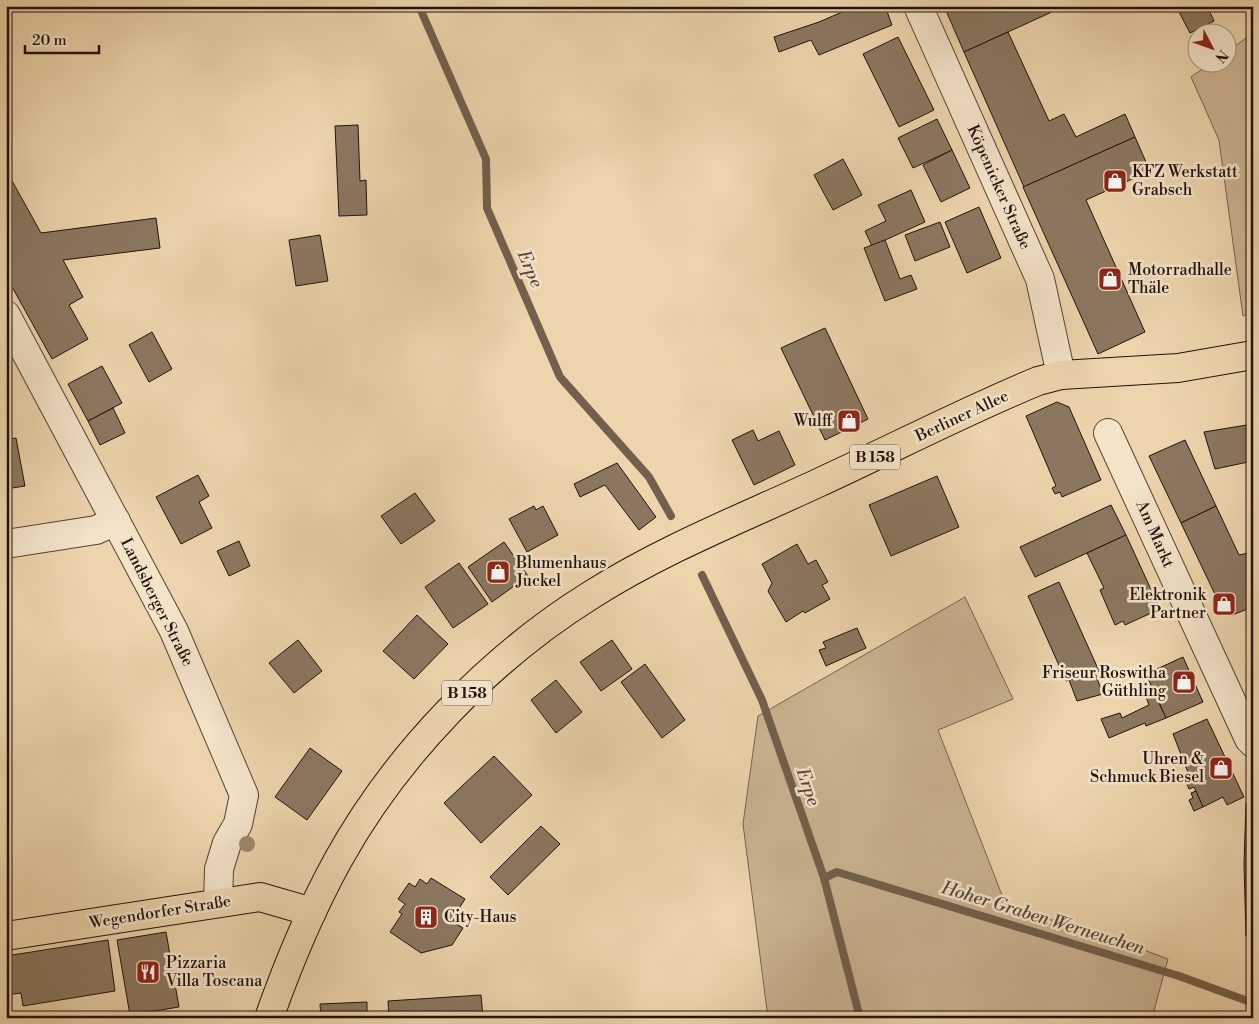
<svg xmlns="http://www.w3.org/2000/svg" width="1259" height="1024" viewBox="0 0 1259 1024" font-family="'Libre Bodoni',serif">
<rect width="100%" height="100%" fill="#edd4ac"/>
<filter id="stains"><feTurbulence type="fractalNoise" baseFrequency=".004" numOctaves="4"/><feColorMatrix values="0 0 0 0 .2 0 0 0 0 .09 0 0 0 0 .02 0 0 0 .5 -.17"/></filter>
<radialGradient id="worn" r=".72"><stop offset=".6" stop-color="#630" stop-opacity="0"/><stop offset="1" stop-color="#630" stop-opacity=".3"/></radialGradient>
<g fill="#cab391" stroke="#76624f">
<path d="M1253,33V312L1243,316L1219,140L1191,77L1211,63L1226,62L1227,52Z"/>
<path d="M965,597L1013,699L938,730L1007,908L1093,931L1168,959L1152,1018H768L743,824L758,716Z"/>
</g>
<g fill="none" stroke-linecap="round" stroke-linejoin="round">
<g stroke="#725f4c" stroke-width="8">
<path d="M419,6L486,159L487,208L560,377L649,477L671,516"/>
<path d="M702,575L762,700L824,878L860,1018"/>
<path d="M824,878L837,872L1179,976L1253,1003"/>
</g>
</g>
<g fill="#8b7760" stroke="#21120d">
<path d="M856,6H885L892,25L819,55L811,40L779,52L774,37L819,22Z"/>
<path d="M944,6L1000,7L1065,6L964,52Z"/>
<path d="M1176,6H1207L1214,21L1190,33Z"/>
<path d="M1008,32L1049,121L1064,114L1076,137L1125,114L1135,137L1024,187L964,52Z"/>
<path d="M898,37L934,110L899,127L863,54Z"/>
<path d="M937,119L952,150L913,168L898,138Z"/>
<path d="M358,125L360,181L366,180L367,215L339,216L335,126Z"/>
<path d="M1135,137L1150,171L1086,200L1145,332L1098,354L1023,187Z"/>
<path d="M952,150L970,188L941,202L923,165Z"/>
<path d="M843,159L862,195L833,210L814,175Z"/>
<path d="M6,170L41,233L156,218L160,248L63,260L83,297L69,305L88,339L52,359L6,276Z"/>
<path d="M911,190L925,222L872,246L865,231L886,221L878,205Z"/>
<path d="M979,207L1001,258L967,273L945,222Z"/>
<path d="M940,222L950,247L915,261L905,235Z"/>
<path d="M320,235L328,281L296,286L289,240Z"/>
<path d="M885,240L900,279L911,275L917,289L885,301L864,248Z"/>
<path d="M825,328L868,419L825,440L781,348Z"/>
<path d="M152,332L172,369L149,382L129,345Z"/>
<path d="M102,366L122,403L88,421L68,384Z"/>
<path d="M1057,402L1069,407L1101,480L1062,497L1060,492L1055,494L1052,488L1056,486L1026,416Z"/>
<path d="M113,408L125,433L100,445L88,421Z"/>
<path d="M1253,424V461L1215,469L1204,432Z"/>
<path d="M753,430L758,441L779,431L795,465L754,485L732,440Z"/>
<path d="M16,438L25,486L6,489V440Z"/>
<path d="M1185,440L1216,506L1181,523L1149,456Z"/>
<path d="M617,463L656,517L639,530L605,485L580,497L574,484Z"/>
<path d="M198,475L209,496L199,502L212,528L181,544L156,497Z"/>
<path d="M937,476L959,527L891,556L869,505Z"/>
<path d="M415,493L435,521L401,544L381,516Z"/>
<path d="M1111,505L1126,535L1035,577L1020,547Z"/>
<path d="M534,506L536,510L543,506L558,535L527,552L509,519Z"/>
<path d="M1216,506L1239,555L1253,552V607L1232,615L1223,611L1181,523Z"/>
<path d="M1126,535L1160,609L1125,625L1123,621L1115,625L1100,590L1104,588L1087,553Z"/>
<path d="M239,541L250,566L229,576L217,551Z"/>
<path d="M504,542L528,576L492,602L468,567Z"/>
<path d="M797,544L808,564L816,560L828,582L822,585L830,599L805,613L803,611L786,622L768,591L772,583L762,564Z"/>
<path d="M459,563L488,604L453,628L425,587Z"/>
<path d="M1059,582L1099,671L1066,681L1028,596Z"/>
<path d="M417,615L448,644L414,679L383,651Z"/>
<path d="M857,628L866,648L826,666L819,650L826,648L823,642Z"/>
<path d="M298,640L322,671L294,693L269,663Z"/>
<path d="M612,640L632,669L601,691L580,662Z"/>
<path d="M1183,657L1203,702L1166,718L1146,674Z"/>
<path d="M645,664L685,720L662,738L621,682Z"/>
<path d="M1095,673L1103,694L1077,701L1069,680Z"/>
<path d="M556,680L582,712L556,733L531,700Z"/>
<path d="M1151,686L1166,718L1146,726L1145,723L1109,738L1101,719L1120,713L1122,718L1149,705L1143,689Z"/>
<path d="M1207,719L1244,797L1227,805L1223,797L1203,807L1194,787L1189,789L1186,782L1191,780L1173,734Z"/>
<path d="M310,748L342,771L307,820L275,797Z"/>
<path d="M494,756L532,795L481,843L444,803Z"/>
<path d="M1196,791L1203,807L1194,811L1189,800L1193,798L1191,793Z"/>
<path d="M1253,802V935L1246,936L1244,864L1246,803Z"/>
<path d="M541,826L560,844L508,895L490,877Z"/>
<path d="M431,878L465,899L451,921L463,928L452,945L421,953L390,932L402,914L399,912L405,904L398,899L409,883L415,887L420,879L427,884Z"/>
<path d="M166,932L179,1007L130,1015L117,940Z"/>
<path d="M108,940L115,991L23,1006L21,993L6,995V956Z"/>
<path d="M481,995L483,1018H389L388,1001Z"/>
<path d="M367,1002V1018H321L320,1004Z"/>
</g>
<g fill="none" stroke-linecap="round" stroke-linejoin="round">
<g stroke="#544235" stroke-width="30">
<g id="minor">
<path d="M918,6L1040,279L1061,375"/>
<path d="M6,315L174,631L244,795L238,824L227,843L219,869L218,903"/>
<path d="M1108,433L1249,739L1253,743"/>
<path d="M6,544L96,530L116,521"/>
</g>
</g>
<g stroke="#21120d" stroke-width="30">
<g id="major">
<path d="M6,936L260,897L312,912"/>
<path d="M269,1018C288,964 310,911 338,860C396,755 490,658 591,595C662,550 740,519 816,484C890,450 963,412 1038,381L1061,375L1178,368L1253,355"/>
</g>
</g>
<use href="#minor" stroke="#f3e3c9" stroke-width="28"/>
<use href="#major" stroke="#edd4ac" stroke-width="28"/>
</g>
<circle fill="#9d886e" cx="247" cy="844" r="8"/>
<defs>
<g id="shop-square" transform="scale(1.25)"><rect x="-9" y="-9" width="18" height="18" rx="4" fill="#8f2418" stroke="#f3e3c9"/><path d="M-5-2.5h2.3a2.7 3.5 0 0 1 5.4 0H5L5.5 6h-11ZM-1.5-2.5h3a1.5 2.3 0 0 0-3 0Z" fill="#fff"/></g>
<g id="building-square" transform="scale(1.25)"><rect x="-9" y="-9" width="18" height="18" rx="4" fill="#8f2418" stroke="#f3e3c9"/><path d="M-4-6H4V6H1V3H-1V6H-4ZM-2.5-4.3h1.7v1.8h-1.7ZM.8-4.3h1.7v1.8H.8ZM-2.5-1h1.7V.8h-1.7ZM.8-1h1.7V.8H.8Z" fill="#fff"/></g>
<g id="restaurant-square" transform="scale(1.25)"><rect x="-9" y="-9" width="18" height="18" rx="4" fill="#8f2418" stroke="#f3e3c9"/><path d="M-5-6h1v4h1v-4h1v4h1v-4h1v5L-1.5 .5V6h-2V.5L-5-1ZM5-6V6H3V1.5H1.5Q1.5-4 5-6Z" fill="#fff"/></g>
</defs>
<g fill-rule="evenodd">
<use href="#shop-square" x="1115" y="181"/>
<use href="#shop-square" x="1110" y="279"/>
<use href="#shop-square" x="849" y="421"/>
<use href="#shop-square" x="498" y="572"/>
<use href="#shop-square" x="1224" y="604"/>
<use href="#shop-square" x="1184" y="682"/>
<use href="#shop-square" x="1221" y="768"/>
<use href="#building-square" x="426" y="917"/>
<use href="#restaurant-square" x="148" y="972"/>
</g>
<g text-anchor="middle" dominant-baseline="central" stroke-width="5" stroke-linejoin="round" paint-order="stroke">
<g fill="#f3e3c9" stroke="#605145" stroke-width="1">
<rect x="850" y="444.5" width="50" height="25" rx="4"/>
<rect x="442" y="680.5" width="50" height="25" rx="4"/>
</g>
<g font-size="15" font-weight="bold" fill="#21120d">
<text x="875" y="457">B 158</text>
<text x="467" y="693">B 158</text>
</g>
<g font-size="16" fill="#21120d" stroke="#f3e3c9" text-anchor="start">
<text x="1132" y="172">KFZ Werkstatt<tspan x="1132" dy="18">Grabsch</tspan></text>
<text x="1128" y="270">Motorradhalle<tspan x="1128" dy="18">Thäle</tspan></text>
<text x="832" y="421" text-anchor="end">Wulff</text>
<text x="516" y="563">Blumenhaus<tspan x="516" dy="18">Juckel</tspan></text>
<text x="1206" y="595" text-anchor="end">Elektronik<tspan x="1206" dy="18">Partner</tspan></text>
<text x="1166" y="673" text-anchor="end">Friseur Roswitha<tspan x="1166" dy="18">Güthling</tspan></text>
<text x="1204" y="759" text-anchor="end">Uhren &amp;<tspan x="1204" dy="18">Schmuck Biesel</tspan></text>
<text x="444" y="917">City-Haus</text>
<text x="166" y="963">Pizzaria<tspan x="166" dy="18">Villa Toscana</tspan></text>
</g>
<g font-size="16" fill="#21120d" stroke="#f3e3c9">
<text transform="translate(999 187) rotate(66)">Köpenicker Straße</text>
<text transform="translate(962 416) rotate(-25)">Berliner Allee</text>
<text transform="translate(1155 534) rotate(66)">Am Markt</text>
<text transform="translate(157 602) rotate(63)">Landsberger Straße</text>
<text transform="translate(160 912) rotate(-9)">Wegendorfer Straße</text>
</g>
<g font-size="18" font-style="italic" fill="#574537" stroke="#f3e3c9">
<text transform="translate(530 269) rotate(67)">Erpe</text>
<text transform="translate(808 787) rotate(71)">Erpe</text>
<text transform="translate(1043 918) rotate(17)">Hoher Graben Werneuchen</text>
</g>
</g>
<rect width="1259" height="1024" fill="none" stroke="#edd4ac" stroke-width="25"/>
<rect x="8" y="8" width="1244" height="1009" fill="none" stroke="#21120d" stroke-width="2.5"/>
<rect x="12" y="12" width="1234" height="999" fill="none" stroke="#21120d"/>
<g transform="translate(1212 48) rotate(131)"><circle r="24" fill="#f3e3c9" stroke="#9f8f7e"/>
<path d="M0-4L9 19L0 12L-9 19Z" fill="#8f2418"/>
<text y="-8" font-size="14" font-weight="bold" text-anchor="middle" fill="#21120d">N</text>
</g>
<path d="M25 45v8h74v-8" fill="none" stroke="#21120d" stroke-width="2.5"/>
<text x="32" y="45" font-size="15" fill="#21120d" stroke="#f3e3c9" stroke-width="4" paint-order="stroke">20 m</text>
<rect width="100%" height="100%" filter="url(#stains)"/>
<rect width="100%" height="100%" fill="url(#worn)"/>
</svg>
